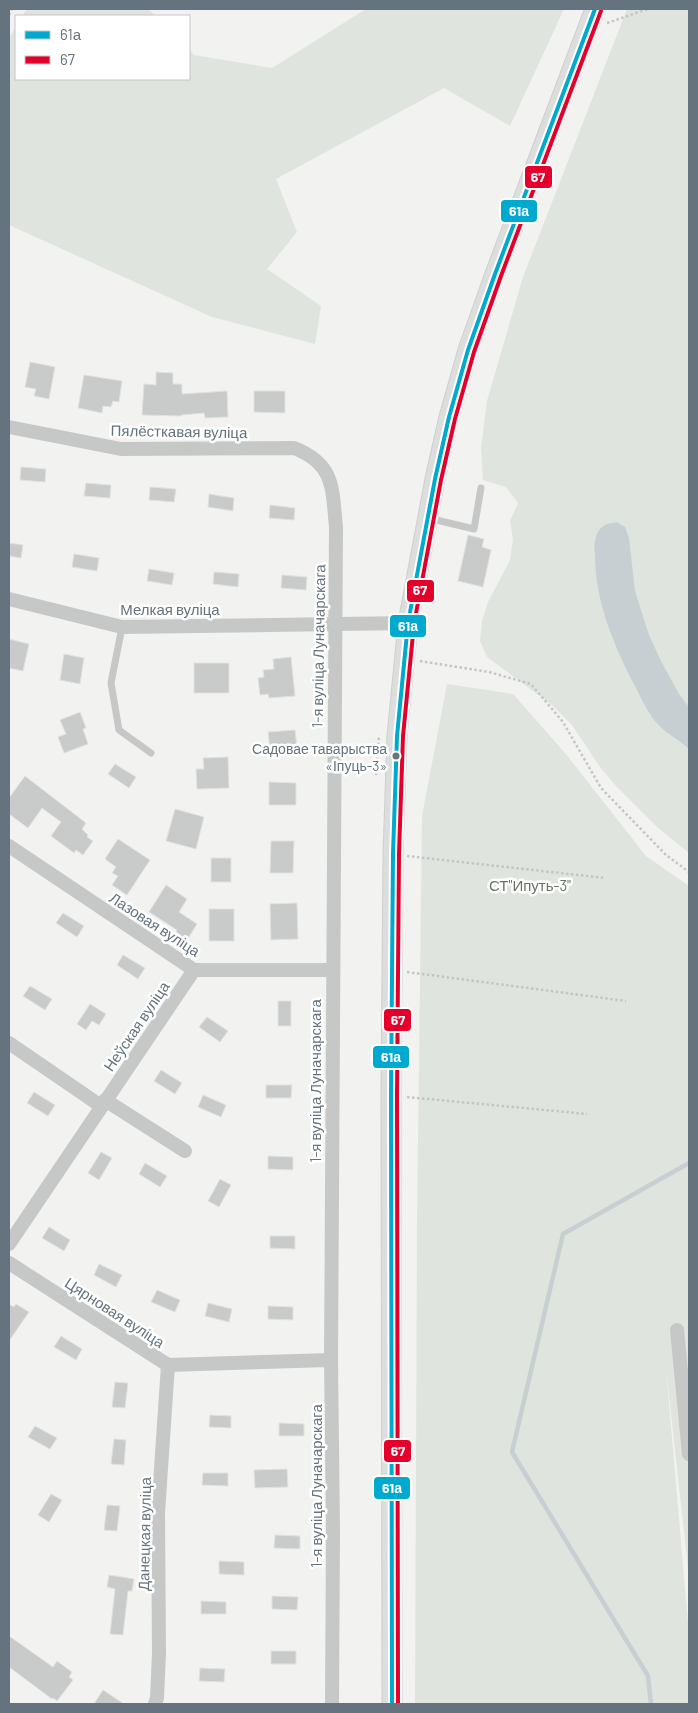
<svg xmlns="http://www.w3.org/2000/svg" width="698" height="1713" viewBox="0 0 698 1713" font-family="Barlow,sans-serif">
<rect width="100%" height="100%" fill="#f2f2f0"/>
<g fill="#e0e4de">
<path d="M27,9H148L156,16H22Z"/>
<path d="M366,9H564L510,126L444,88L276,179L297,232L267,269L321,306L315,344L212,317L9,225V39L16,26V79H189V49L194,55L272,68Z"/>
<path d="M627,9H689V853L657,827L616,786L600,767L572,725L552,705L487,657L480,641L482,621L488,602L510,560L513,539L510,521L518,503L506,487L483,480L481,448L487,401L523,277Z"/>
<path d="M447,684L513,694L565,753L646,856L689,886V1578L666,1368L689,1635V1704H415L417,1226L422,816Z"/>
</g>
<path fill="#c7cfd2" d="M617,522L625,527L629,538L635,591L649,635L661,661L679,694L689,707V749C677,738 661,731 652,717C645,707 640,696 635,686C614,646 595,601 595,555C594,547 594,536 600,529C604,524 611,523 617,522Z"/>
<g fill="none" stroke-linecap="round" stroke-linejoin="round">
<path stroke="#c7cfd2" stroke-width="4.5" d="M651,1704L648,1676L512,1452L563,1234L689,1163"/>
</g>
<g fill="#c9cbcb" stroke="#e1e1e0">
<path d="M30,362L55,367L49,399L34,396L36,389L25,387Z"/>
<path d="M156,372L173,373V384H182V394L227,391L228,417L205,418L204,413L181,415V416L142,415L144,384L156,385Z"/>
<path d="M84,375L122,381L119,402L113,401L111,407L103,406L102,413L78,408Z"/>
<path d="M254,391H285V413L254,412Z"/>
<path d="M21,467L46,469L45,482L20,480Z"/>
<path d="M86,483L111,485L110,498L84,496Z"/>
<path d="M150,487L176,489L174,502L149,500Z"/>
<path d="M209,494L234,498L233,511L208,507Z"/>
<path d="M270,505L295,508L294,520L269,518Z"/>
<path d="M468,535L484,539L482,547L491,550L483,587L458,581Z"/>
<path d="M9,543L23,545L21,558L9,556Z"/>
<path d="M74,554L99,558L97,571L72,567Z"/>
<path d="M149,569L174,573L172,585L147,581Z"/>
<path d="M214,572L239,574L238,587L213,584Z"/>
<path d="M282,575L307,577L306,590L281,588Z"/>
<path d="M9,639L29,644L23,671L9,668Z"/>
<path d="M64,654L84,658L80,684L60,680Z"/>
<path d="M291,657L295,696L269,698L268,694L260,695L258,678L264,677L263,670L274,669L273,659Z"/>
<rect x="194" y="663" width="35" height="30"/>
<path d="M80,712L86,728L83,729L88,744L64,753L58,737L66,734L60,720Z"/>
<path d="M295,730L297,748L270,750L268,732Z"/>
<path d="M228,757L229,788L197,789L196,769H204L203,758Z"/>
<path d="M115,764L136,777L129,788L108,774Z"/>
<path d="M25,776L86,823L82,829L88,835L87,837L93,841L83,855L76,850L74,853L51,836L61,822L42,808L28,828L9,814V798Z"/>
<path d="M269,782L296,783V805H269Z"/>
<path d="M175,809L204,817L196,849L166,841Z"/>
<path d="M118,839L150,860L127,895L112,885L118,876L112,873L116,867L105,859Z"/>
<path d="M271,841H294L293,873H270Z"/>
<rect x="211" y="858" width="20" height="24"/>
<path d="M166,885L187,899L179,912L197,924L187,940L176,932L177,930L149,912Z"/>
<path d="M297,903L298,939L271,940L270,904Z"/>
<rect x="209" y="909" width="25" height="32"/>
<path d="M63,913L84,926L77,937L56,923Z"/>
<path d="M123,955L145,968L138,979L117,965Z"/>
<path d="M30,986L52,999L45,1010L23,996Z"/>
<rect x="278" y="1001" width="13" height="25"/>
<path d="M90,1004L106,1014L99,1025L92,1021L86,1030L77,1024Z"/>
<path d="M207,1017L228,1031L220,1042L199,1027Z"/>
<path d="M161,1070L182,1083L175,1094L154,1081Z"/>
<path d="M266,1085H292L291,1098H266Z"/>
<path d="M34,1092L55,1105L48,1116L27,1103Z"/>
<path d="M203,1095L226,1105L221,1117L198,1107Z"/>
<path d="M101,1152L112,1158L99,1180L88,1173Z"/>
<path d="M268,1156L293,1157V1170L268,1169Z"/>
<path d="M145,1163L167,1176L160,1187L139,1174Z"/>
<path d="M220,1179L231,1185L219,1207L208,1201Z"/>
<path d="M49,1227L70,1240L64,1251L42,1238Z"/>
<path d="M270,1236H295V1249L270,1248Z"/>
<path d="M99,1264L122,1275L116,1287L94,1275Z"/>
<path d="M157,1290L180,1300L175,1312L151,1302Z"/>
<path d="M208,1303L232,1309L229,1322L205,1316Z"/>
<path d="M9,1304L14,1307L16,1304L29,1312L9,1341Z"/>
<path d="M268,1306L293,1307V1320L268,1319Z"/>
<path d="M61,1336L82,1349L76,1360L54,1347Z"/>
<path d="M115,1382L128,1383L125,1408L112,1407Z"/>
<path d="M210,1415L231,1416V1428L209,1427Z"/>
<path d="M279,1423L304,1424V1436H279Z"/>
<path d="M35,1426L57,1438L50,1449L28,1437Z"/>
<path d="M114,1439L126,1440L124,1465L111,1464Z"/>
<path d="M287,1469L288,1487L255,1488L254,1470Z"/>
<path d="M203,1473H228V1486L202,1485Z"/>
<path d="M51,1494L62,1500L49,1522L38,1515Z"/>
<path d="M107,1505L120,1506L117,1531L104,1530Z"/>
<path d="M275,1535L300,1536V1549L274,1548Z"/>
<path d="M219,1561L244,1562V1575L219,1574Z"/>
<path d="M109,1575L134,1579L132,1591H128L123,1635L110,1634L115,1589L107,1587Z"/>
<path d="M272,1596L298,1597L297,1610L272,1609Z"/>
<path d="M201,1601L226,1602V1614H201Z"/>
<path d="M9,1636L53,1667L57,1661L72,1672L69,1677L73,1680L57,1701L53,1698L52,1699L9,1667Z"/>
<rect x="271" y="1651" width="25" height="13"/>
<path d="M200,1668L225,1669L224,1682L199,1681Z"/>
<path d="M103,1690L124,1704H94Z"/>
</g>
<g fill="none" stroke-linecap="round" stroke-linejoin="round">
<g stroke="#cfcfcf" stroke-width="21">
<path id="secondary" d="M392,1704L391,1095L393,854L397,736L408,623L435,479L449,417L468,350L495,274L595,9"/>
</g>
<g stroke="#c4c5c6" stroke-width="2.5" stroke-dasharray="2.5 2.5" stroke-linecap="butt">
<path d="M9,15L12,9"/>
<path d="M607,23L648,9"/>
<path d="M420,661L489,672L531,684L563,722L601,788L666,855L689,872"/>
<path d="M376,775L379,735"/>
<path d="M407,856L605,878"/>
<path d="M407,972L626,1001"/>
<path d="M407,1097L587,1114"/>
</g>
<g stroke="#c6c8c8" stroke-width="7">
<path d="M428,518L474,529L481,488"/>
<path d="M122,627L111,683L119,730L151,753"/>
</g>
<g stroke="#c6c8c8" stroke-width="14">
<path d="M9,427L121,449L294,448C335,464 332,488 336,527L331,1360L333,1530L332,1704"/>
<path d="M9,599L122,627L408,623"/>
<path d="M9,846L194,970H332"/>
<path d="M9,1043L101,1106"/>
<path d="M105,1100L185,1151"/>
<path d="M9,1244L194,970"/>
<path d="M9,1263L168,1365L331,1360"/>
<path d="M677,1330L689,1454"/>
<path d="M155,1704L157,1698L159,1653L158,1513L168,1365"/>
</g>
<use href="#secondary" stroke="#dcdddd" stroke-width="19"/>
<g stroke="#fff" stroke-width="8">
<path id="bus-1" d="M392,1704L391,1095L393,854L397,736L408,623L435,479L449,417L468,350L495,274L595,9"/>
</g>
<g stroke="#fff" stroke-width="8">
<path id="bus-2" d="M398,1704L397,1095L399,854L403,736L414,624L441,480L455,419L474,352L501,276L601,11"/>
</g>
<use href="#bus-1" stroke="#00a9ce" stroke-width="4"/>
<use href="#bus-2" stroke="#e4002b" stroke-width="4"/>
</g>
<circle fill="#64737e" stroke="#fff" stroke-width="2" cx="396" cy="756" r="4.5"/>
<g text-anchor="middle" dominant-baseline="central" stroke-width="5" stroke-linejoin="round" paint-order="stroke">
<g font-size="14" fill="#64737e" stroke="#fff" text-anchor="end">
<text x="387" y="748">Садовае таварыства<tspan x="387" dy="17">«Іпуць-3»</tspan></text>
</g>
<g font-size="15" fill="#64737e" stroke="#fff">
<text transform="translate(179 431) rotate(1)">Пялёсткавая вуліца</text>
<text x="170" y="609">Мелкая вуліца</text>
<text transform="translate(318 646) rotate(-89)">1-я вуліца Луначарскага</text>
<text transform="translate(155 924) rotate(33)">Лазовая вуліца</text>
<text transform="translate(136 1026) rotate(-56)">Неўская вуліца</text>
<text transform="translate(315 1081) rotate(-90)">1-я вуліца Луначарскага</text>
<text transform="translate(115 1312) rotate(33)">Цярновая вуліца</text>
<text transform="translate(316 1486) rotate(-90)">1-я вуліца Луначарскага</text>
<text transform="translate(144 1534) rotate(-89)">Данецкая вуліца</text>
</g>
<g font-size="15" fill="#677663" stroke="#fff">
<text x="530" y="885">СТ"Ипуть-3"</text>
</g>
</g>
<g stroke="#fff" stroke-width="2">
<rect x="524" y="165" width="29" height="24" rx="5" fill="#e4002b"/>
<rect x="500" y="199" width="38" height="24" rx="5" fill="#00a9ce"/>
<rect x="406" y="579" width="29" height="24" rx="5" fill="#e4002b"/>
<rect x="389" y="614" width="38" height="24" rx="5" fill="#00a9ce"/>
<rect x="383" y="1008" width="29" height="24" rx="5" fill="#e4002b"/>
<rect x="372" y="1045" width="38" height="24" rx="5" fill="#00a9ce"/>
<rect x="383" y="1439" width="29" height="24" rx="5" fill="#e4002b"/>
<rect x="373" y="1476" width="38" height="24" rx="5" fill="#00a9ce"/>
</g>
<g font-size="14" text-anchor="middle" font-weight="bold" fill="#fff">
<text x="538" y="182">67</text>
<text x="519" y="216">61а</text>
<text x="420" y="595">67</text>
<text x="408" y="631">61а</text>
<text x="398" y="1025">67</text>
<text x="391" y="1062">61а</text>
<text x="398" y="1456">67</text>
<text x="392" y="1493">61а</text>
</g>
<rect width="698" height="1713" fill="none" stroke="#64737e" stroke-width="20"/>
<rect x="15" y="15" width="175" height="65" fill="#ffffff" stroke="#c1c7cb"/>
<rect x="25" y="31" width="25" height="8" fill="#00a9ce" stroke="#c1c7cb"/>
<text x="60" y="40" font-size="15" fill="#64737e">61а</text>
<rect x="25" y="56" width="25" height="8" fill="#e4002b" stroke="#c1c7cb"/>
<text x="60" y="65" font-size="15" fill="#64737e">67</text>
</svg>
